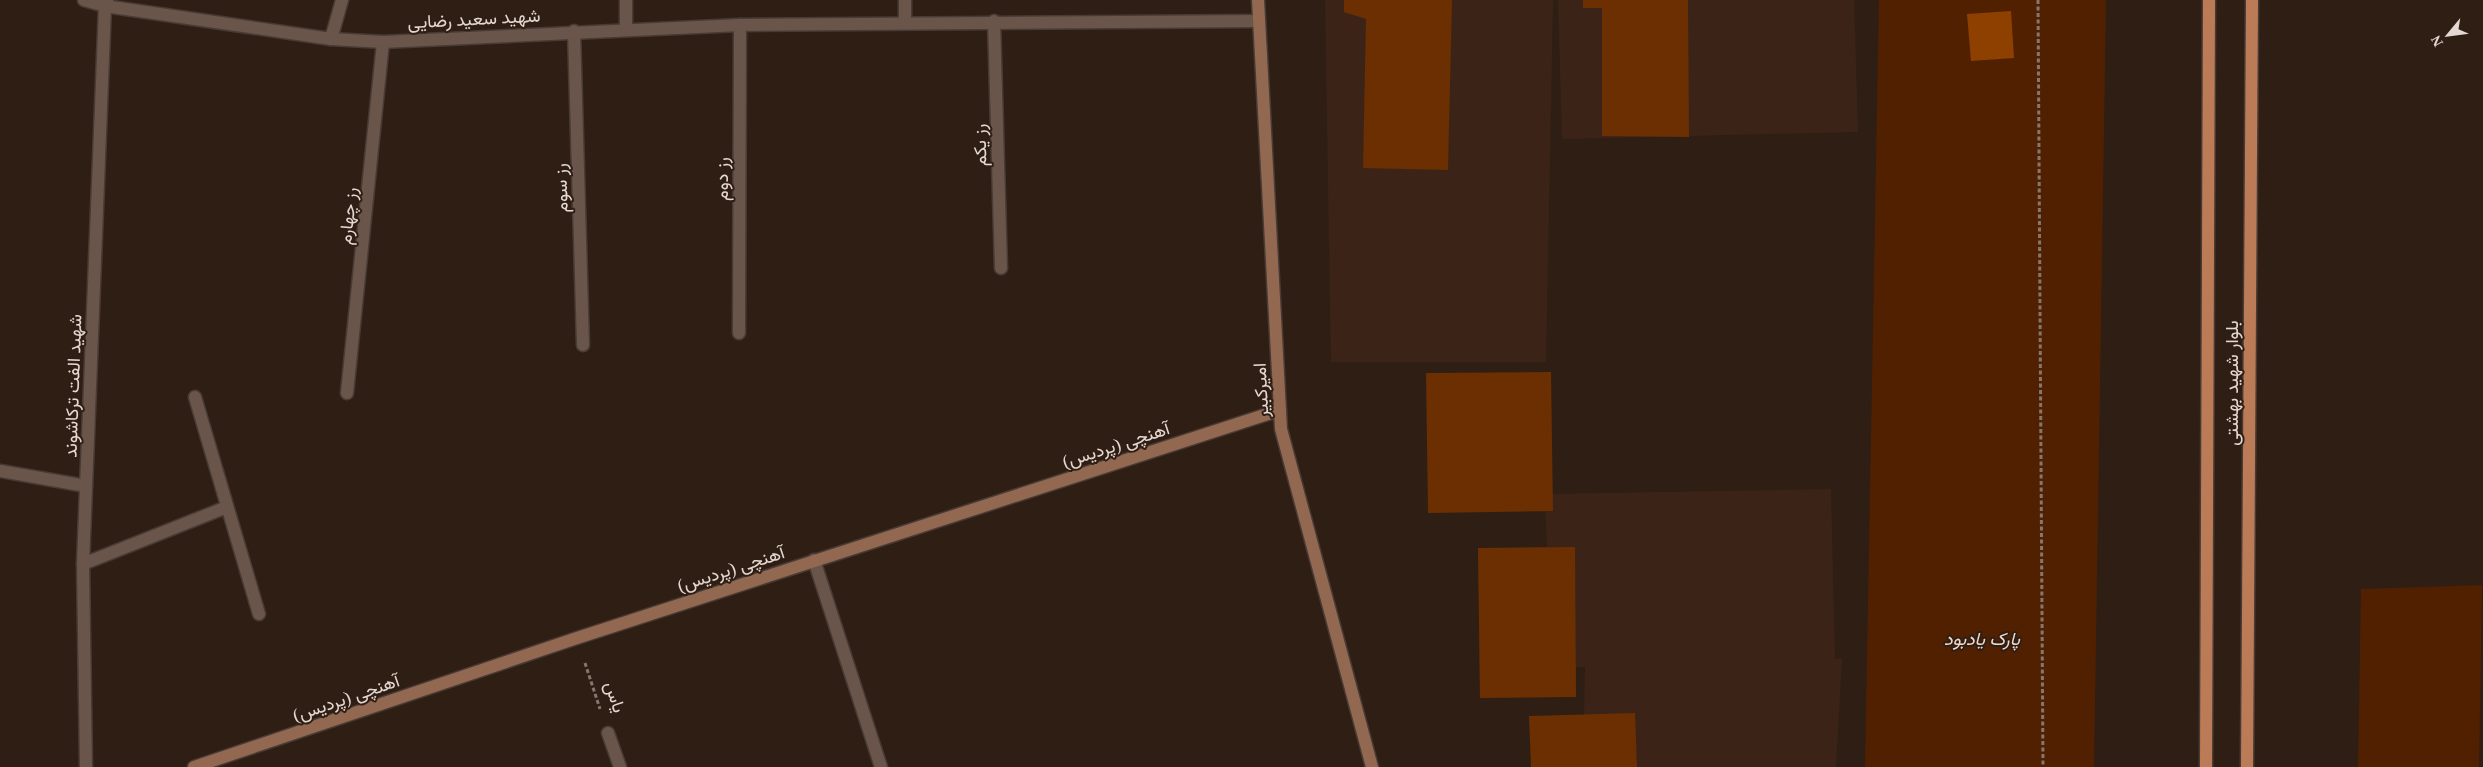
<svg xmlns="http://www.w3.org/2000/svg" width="2483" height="767" viewBox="0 0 2483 767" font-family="'Times New Roman',Vazirmatn,serif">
<rect width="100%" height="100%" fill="#2f1e14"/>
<g fill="#3b2417">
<path d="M1325,0H1553L1546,362H1331Z"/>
<path d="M1558,0H1854L1858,132L1562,139Z"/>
<path d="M1831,489L1835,659H1842L1836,767H1532L1529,716L1584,717L1585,667H1576V697L1480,698L1478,548L1547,547L1545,494Z"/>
</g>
<g fill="#512000">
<path d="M1879,0H2106L2094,767H1865Z"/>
<path d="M2482,585L2479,767H2358L2361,589Z"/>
</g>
<path fill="#8e4000" d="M2011,11L2014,58L1971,61L1967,14Z"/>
<g fill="#6b2f02">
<path d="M1344,0H1452L1448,170L1363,168L1366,19L1344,12Z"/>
<path d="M1583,0H1688L1689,137L1602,136V8H1583Z"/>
<path d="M1551,372L1553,511L1428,513L1426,373Z"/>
<path d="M1575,547L1576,697L1480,698L1478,548Z"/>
<path d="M1635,713L1637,767H1531L1529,716Z"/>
</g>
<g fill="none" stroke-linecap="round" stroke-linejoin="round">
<g stroke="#483a34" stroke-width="15">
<g id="lane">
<path d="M994,21L1001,268"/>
<path d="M574,31L583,345"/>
<path d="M739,333L740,25"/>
<path d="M347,393L383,42"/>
</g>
</g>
<g stroke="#483a34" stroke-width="15">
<g id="street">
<path d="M84,0L105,6L331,39L383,42L740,25L1258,21"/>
<path d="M905,22V0"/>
<path d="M626,29V0"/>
<path d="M331,39L342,0"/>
<path d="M195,397L259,614"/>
<path d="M0,471L86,486"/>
<path d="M814,560L881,767"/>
<path d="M83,564L227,507"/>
<path d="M608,733L620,767"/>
<path d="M86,767L83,564L105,6L107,0"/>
</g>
</g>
<g stroke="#483a34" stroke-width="15">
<g id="secondary">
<path d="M1258,0L1281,429L1372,767"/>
<path d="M194,767L577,638L1280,410"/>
</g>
</g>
<g stroke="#483a34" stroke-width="15">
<g id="primary">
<path d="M2206,767L2209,0"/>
<path d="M2247,767L2252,0"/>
</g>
</g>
<g stroke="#85766e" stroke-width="3" stroke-dasharray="4 2.5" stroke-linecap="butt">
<path d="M2038,0L2043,767"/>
<path d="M585,663L600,709"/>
</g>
<use href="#lane" stroke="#69554a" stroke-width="12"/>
<use href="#street" stroke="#69554a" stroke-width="12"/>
<use href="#secondary" stroke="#926850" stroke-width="12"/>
<use href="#primary" stroke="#bb7b56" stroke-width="12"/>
</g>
<g text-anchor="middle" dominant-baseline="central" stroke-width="4" stroke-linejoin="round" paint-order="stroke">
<g font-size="18" fill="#e5d8d2" stroke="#2f1e14">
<text transform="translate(474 19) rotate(-3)">شهید سعید رضایی</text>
<text transform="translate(980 145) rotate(-91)">رز یکم</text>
<text transform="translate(722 179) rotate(-90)">رز دوم</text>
<text transform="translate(561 188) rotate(-92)">رز سوم</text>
<text transform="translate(348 216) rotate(-84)">رز چهارم</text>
<text transform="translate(2232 383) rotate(-90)">بلوار شهید بهشتی</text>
<text transform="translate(73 386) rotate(-88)">شهید الفت ترکاشوند</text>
<text transform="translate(1261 390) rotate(-93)">امیرکبیر</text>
<text transform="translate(1116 445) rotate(-18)">آهنچی (پردیس)</text>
<text transform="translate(731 569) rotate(-18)">آهنچی (پردیس)</text>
<text transform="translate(615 697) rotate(72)">یاس</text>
<text transform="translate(346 698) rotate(-19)">آهنچی (پردیس)</text>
</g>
<g font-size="18" font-style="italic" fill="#f1dacd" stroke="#2f1e14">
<text x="1982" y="639">پارک یادبود</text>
</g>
</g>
<g transform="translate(2448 35) rotate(241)" stroke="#2f1e14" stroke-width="4" paint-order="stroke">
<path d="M0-4L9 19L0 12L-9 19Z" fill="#e5d8d2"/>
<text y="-8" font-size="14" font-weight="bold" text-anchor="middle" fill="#e5d8d2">N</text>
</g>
</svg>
